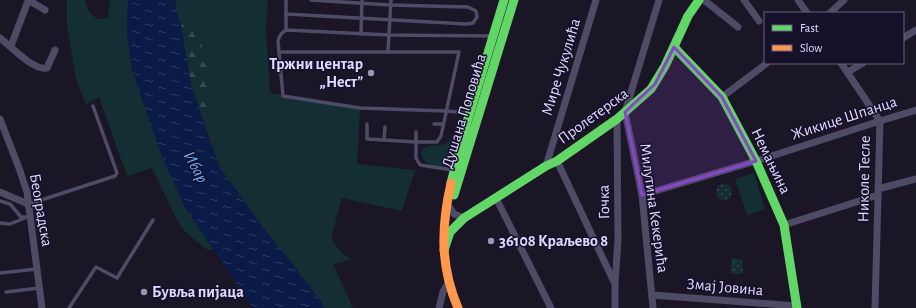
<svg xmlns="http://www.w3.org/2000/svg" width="916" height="308" viewBox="0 0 916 308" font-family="'Alegreya Sans',sans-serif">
<defs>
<pattern id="forest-firs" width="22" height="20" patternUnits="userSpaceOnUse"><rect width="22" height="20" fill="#132f33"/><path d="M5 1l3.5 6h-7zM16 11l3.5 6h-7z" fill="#354d52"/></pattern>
<pattern id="park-dots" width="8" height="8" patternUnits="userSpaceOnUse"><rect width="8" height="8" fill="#132f33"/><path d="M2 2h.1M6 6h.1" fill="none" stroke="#354d52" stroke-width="1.8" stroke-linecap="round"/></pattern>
<pattern id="water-ripples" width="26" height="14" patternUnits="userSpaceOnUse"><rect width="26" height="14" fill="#0a1b48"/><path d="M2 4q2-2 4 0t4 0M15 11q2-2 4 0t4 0" fill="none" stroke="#2d3c63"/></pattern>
</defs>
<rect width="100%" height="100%" fill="#1a1625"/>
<g fill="#132f33">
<path d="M67,0H85C87,12 96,24 108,17L110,0H128L127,32L132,70L160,150L184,206L213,249L212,250L206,249L184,231L176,218L152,168L127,176L99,97L86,104L76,79L67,25Z"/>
<path d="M176,0H268L266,28L270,93L360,108L357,164L415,170L402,211L342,198L331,238L337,248L351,260L333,264L353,308H325L309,285L262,226L220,168L203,120L207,117L210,109L208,66L201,55C204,42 200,32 194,20L181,25L175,8Z"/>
<path d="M459,118H461L456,137L452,167C440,166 419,168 422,150C429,142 441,149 449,141C455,136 456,125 459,118Z"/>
<path d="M754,173L765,209L747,215L735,179Z"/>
</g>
<path fill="url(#forest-firs)" d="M194,20C200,32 204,42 201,55L208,66L210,109L207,117L203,120L190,79L181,25Z"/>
<g fill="url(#park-dots)">
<circle cx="724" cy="192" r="8"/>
<path d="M732,258L742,260L743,274L730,273Z"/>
</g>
<path fill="url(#water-ripples)" d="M128,0H176L175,8L181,25L190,79L207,135L220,168L262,226L309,285L325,308H253L184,206L160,151L132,70L127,32Z"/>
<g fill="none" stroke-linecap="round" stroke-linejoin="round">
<g stroke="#4e4b66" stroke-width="3.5">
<path d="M286,14L466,24L473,23L477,17L476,11L468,7L390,5L311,0"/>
<path d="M286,30V0"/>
<path d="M361,34L362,0"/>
<path d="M388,51L391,0"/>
<path d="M279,52H459L441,136L437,142H416L367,139V124"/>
<path d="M468,113L446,111L360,108L283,96L278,41C279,36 281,33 286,30L389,35L492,36"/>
<path d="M434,124H443"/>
<path d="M416,132V158L420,165L453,170"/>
<path d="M384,140L385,127"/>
<path d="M0,201L10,204L21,217H30"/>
<path d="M29,204L115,176L117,173L116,170L93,106"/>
<path d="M0,223L10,224L25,218"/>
<path d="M0,273L36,269"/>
<path d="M6,292L39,288"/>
<path d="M69,308L96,267L117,278L153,220"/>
</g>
<g stroke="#4e4b66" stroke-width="7">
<path d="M704,0L738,27"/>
<path d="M744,0L759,21"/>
<path d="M798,0L807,13"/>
<path d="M830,13L844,0"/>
<path d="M0,38C10,46 34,71 47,68L55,50"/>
<path d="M903,38L916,30"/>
<path d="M11,46L28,1H30L45,10"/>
<path d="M841,63L880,121L875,308"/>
<path d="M848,72L863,63"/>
<path d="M722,97L767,63"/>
<path d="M0,119L19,168L27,192L42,308"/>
<path d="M557,161L614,282"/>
<path d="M546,166L596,0"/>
<path d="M878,189L916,179"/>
<path d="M0,192L28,204"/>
<path d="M642,195L756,161L880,121L916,110"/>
<path d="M496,198L551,308"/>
<path d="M450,208L454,214L464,218"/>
<path d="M784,225L878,195"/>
<path d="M652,295L797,306"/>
<path d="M439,308L443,292L448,283"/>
<path d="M615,308V284L618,240L617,119"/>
<path d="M653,308L642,195L625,112L659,0"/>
</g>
<g stroke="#63d668" stroke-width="9">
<path d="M674,47L722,97L756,161L784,225L797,308"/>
<path d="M451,183L467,122L504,0"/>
<path d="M454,195L514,0"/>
<path d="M444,250L450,232L464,218L546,166L557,161L617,119L651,89L665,66L688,16L699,0"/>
</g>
<path stroke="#ff974d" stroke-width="9" d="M451,183C441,227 440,266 458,308"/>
</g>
<path fill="#8a46c9" fill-opacity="0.2" stroke="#8a46c9" stroke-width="3" stroke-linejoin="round" d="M674,47L722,97L756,161L642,195L625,112L655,84Z"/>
<g fill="#9b95b3" stroke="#17102b" stroke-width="1.5">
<circle cx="371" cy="73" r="4"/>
<circle cx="491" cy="241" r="4"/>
<circle cx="144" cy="292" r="4"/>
</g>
<g text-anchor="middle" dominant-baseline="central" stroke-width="3" stroke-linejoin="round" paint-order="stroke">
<g font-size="16" font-weight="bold" fill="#e1daff" stroke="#17102b" text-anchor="start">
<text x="363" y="64" text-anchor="end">Тржни центар<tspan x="363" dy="18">„Нест”</tspan></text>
<text x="499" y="241">36108 Краљево 8</text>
<text x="152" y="292">Бувља пијаца</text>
</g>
<g font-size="16" fill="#e1daff" stroke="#17102b">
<text transform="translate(561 67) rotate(-73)">Мире Чукулића</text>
<text transform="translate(464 111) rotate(-73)">Душана Поповића</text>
<text transform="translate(593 116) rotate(-36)">Пролетерска</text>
<text transform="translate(844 118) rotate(-18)">Жикице Шпанца</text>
<text transform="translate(771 161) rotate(64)">Немањина</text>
<text transform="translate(864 179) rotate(-89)">Николе Тесле</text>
<text transform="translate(604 202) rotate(-91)">Гочка</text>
<text transform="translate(654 208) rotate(82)">Милутина Кекерића</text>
<text transform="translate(41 210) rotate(80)">Београдска</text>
<text transform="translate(725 287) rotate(5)">Змај Јовина</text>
</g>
<g font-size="17" font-style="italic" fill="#68abff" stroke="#17102b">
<text transform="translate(196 167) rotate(62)">Ибар</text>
</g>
</g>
<rect x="764" y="12" width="140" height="52" fill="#17102b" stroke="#686180"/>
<rect x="772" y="25" width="20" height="6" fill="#63d668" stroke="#686180"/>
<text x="800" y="32" font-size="12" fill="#e1daff">Fast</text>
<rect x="772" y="45" width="20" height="6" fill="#ff974d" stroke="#686180"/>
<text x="800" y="52" font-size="12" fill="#e1daff">Slow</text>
</svg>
